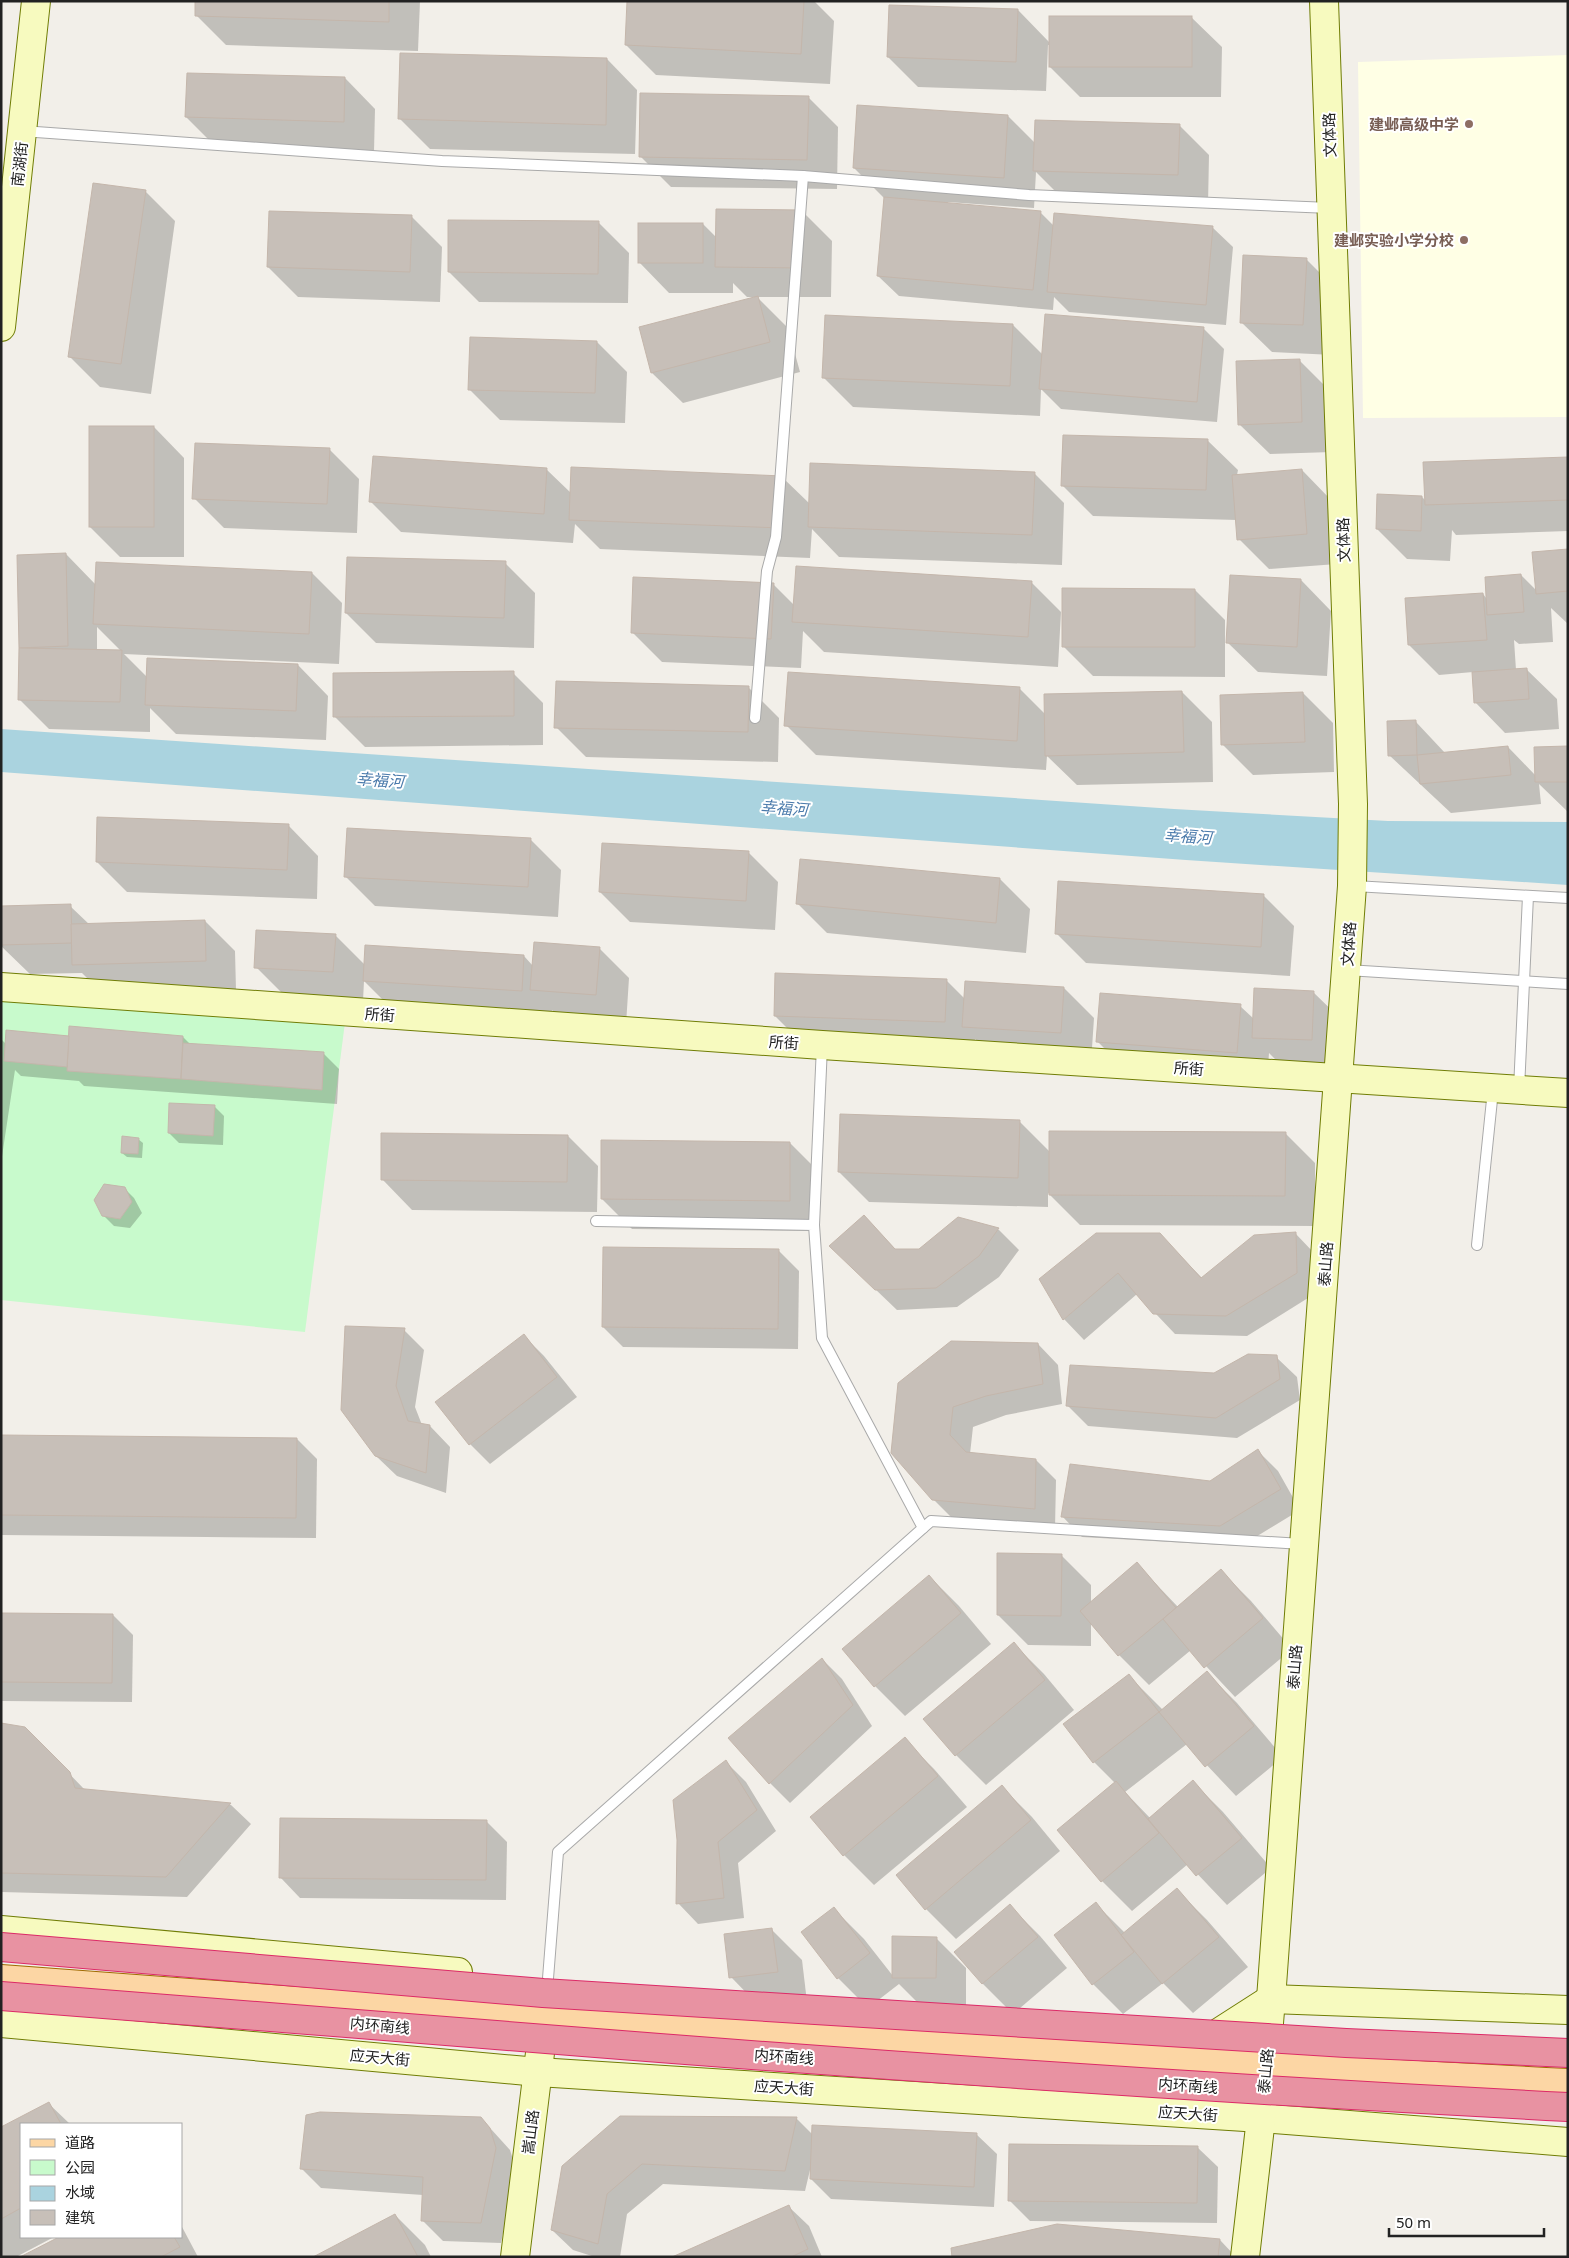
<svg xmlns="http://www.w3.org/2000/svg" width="1569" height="2258" viewBox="0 0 1569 2258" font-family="'Noto Sans','Noto Sans SC',sans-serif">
<rect width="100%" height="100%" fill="#f2efe9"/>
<path fill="#ffffe5" d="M1568,55V417L1363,418L1358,62Z"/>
<path fill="#c8facc" d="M1,986L347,1007L305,1332L1,1300Z"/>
<path fill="#aad3df" d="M1,729L1174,809L1388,821L1568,822V885L1186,860L1,772Z"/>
<g fill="#0003" fill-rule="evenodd">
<path d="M196,1H420L418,51L226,45L196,15Z"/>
<path d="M628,1H814L834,21L830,84L656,75L626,45Z"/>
<path d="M1018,10L1050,43L1191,17L1222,47L1221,97H1080L1050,67V45H1048L1046,91L918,87L888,57Z"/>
<path d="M607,59L637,90L635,154L430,149L400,119Z"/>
<path d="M345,78L375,109L374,152L216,147L186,117Z"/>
<path d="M808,97L838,127L837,189L671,187L641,157Z"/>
<path d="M1008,116L1035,143L1179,125L1209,155L1208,205L1065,201L1036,172L1034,208L948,202V204L1040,212L1054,226L1212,227L1233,247L1226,325L1069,312L1054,297L1053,310L899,296L878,276L884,198L854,168Z"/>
<path d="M145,191L175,221L151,394L100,387L70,357Z"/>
<path d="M802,211L832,241L831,297H747L733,283V293H669L639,262L703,224L717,238Z"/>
<path d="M412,217L442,247L440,302L298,297L268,267Z"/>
<path d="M599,223L629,253L628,303L479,302L449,272Z"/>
<path d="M1306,259L1336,289L1333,355L1272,352L1241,322Z"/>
<path d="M757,297L788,328L800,372L683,403L652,373Z"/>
<path d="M1013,325L1043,355L1203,328L1224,349L1217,422L1061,409L1041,389L1040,416L853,407L823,377Z"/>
<path d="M597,342L627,372L625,423L500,420L470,390Z"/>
<path d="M1299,360L1329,390L1332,452L1270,454L1239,424Z"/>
<path d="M154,427L184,458V557H120L90,527Z"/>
<path d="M1207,440L1238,470L1237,475L1302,470L1332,501L1337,564L1269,569L1239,539L1237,520L1093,516L1063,486Z"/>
<path d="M329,449L359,479L357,533L224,528L194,498Z"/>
<path d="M1568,458V531L1456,535L1452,530L1450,561L1407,559L1377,529L1422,497L1426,501Z"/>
<path d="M546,469L571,493L782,477L810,504L1034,473L1064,503L1062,565L839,557L812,529L810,558L600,549L575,524L573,543L401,532L371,502Z"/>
<path d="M1568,550V624L1551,608L1553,642L1519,644L1514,640L1516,670L1526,669L1557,699L1559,729L1505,733L1475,702L1473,672L1439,675L1409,645L1483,594L1487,599L1521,575L1537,591Z"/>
<path d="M66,554L96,585L312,573L342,603L339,664L124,654L148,678L298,665L328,696L326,740L176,734L150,708V732L49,729L19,699L21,648L18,556ZM97,627L121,651H97Z"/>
<path d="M505,563L535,593L534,648L376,643L346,613Z"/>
<path d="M1301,580L1331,611L1327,676L1258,672L1227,642Z"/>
<path d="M1031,582L1061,612L1058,667L824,652L803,631L801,668L662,662L632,632L773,584L794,605Z"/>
<path d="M1195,590L1225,620V677L1093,676L1063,646Z"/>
<path d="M513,673L543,703V745L365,747L335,717Z"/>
<path d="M749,688L779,718L778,762L586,757L556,727Z"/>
<path d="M1020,689L1046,715L1182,692L1212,722L1213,782L1077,785L1047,756L1046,770L816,755L786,725Z"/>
<path d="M1303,693L1333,723L1334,772L1253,775L1223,745Z"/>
<path d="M1416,722L1446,754L1508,747L1536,776L1568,747V812L1539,784L1541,804L1451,813L1389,755Z"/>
<path d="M288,825L318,856L317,899L127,892L97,862Z"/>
<path d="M530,839L561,870L558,917L375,906L345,876Z"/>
<path d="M748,852L778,882L775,930L630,922L600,892Z"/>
<path d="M1000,879L1030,909L1026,953L827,933L797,903Z"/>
<path d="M1264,896L1294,926L1290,976L1086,963L1056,933Z"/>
<path d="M70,906L90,925L205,921L235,951L236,990L104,995L82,973L30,974L1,946V907Z"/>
<path d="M335,935L365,965L524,956L533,966L599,948L629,978L626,1025L562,1020L552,1010L551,1021L394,1011L364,981L363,1001L286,997L256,967Z"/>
<path d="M946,980L965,999L1064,988L1094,1018L1091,1063L994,1057L975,1039V1052L805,1046L775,1016Z"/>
<path d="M1313,992L1344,1022L1341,1070L1283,1067L1269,1053L1267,1082L1127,1071L1097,1041L1240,1006L1254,1019Z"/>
<path d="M70,1037H183L191,1045L323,1053L339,1069L337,1104L84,1086L79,1081L21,1076L15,1070L1,1163V1039L7,1045Z"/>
<path d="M214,1106L224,1116L223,1145L179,1143L169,1133Z"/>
<path d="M1019,1121L1050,1152L1285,1133L1315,1163V1226L1080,1225L1048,1193V1207L869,1202L839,1172Z"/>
<path d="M568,1136L598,1166L597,1212L412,1210L382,1179Z"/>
<path d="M138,1139L143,1143L142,1158L127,1157L122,1153Z"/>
<path d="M790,1143L820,1173L819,1231L632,1229L602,1199Z"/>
<path d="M124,1188L134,1198L142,1213L130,1228L114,1226L103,1215Z"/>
<path d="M864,1216L896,1250H919L958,1219L999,1230L1019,1250L999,1277L957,1307L897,1310L851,1266Z"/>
<path d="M1295,1233L1315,1254L1316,1293L1247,1336L1175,1334L1137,1294L1084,1340L1064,1319L1159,1234L1202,1278Z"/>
<path d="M778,1250L799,1271L798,1349L623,1347L603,1327Z"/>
<path d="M404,1330L424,1350L415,1407L422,1425L430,1426L450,1447L446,1493L397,1476L376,1456Z"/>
<path d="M524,1336L544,1356L577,1397L490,1464L470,1444Z"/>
<path d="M1038,1344L1058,1365L1062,1404L1006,1415L973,1427L970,1454L1036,1460L1056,1480L1055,1529L954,1520L933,1499L899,1384Z"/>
<path d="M1276,1357L1297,1377L1300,1400L1237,1438L1088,1426L1068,1406L1214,1374Z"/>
<path d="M1,1436L297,1439L317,1459L316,1538L1,1535Z"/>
<path d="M1258,1451L1278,1471L1300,1510L1241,1546L1082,1537L1062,1516L1210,1482Z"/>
<path d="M1061,1555L1091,1585V1603L1137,1564L1178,1607L1221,1571L1251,1601L1292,1649L1235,1697L1191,1650L1149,1685L1119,1655L1091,1622V1646L1028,1645L998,1615Z"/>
<path d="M929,1576L959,1606L991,1644L905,1716L875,1686Z"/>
<path d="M1,1614L113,1615L133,1635L132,1702L1,1701Z"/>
<path d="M1014,1644L1044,1674L1074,1710L986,1785L956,1755Z"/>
<path d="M822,1659L842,1679L872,1726L790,1803L770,1783Z"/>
<path d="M1207,1673L1237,1703L1283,1757L1236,1796L1187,1744L1125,1792L1150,1818L1193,1782L1223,1812L1271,1868L1227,1905L1188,1864L1132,1911L1102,1881L1115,1783L1094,1762L1129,1676L1163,1710Z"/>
<path d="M1,1724L25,1728L85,1790L231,1805L251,1824L187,1897L1,1892Z"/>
<path d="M904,1739L934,1769L967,1807L874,1885L844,1855Z"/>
<path d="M726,1762L746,1782L776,1831L738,1863L744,1918L698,1924L678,1903Z"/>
<path d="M1002,1787L1032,1817L1060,1851L956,1939L926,1909Z"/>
<path d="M486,1821L507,1842L506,1900L300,1898L280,1877Z"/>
<path d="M1177,1890L1207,1920L1248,1967L1193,2013L1163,1983L1123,2014L1093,1984L1096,1904L1125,1933Z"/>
<path d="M1010,1906L1040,1936L1067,1968L1013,2014L983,1984L956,1952Z"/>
<path d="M834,1909L864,1939L893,1976L936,1938L966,1968V2008H923L899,1984L868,2008L838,1978Z"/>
<path d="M772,1930L802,1960L807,2002L761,2008L731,1977Z"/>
<path d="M48,2103L70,2124H21V2237H54L16,2257H1V2128Z"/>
<path d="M621,2117L797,2119L813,2135L976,2134L997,2154L994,2207L831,2199L811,2179L810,2170L805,2191L663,2184L627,2214L620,2257H595L573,2250L552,2230Z"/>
<path d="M481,2118L510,2150L516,2169L501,2243L443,2241L422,2220L423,2195L321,2188L301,2168Z"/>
<path d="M1197,2147L1218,2167L1217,2223L1030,2221L1009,2200Z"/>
<path d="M788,2206L809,2226L822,2257H675Z"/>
<path d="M395,2215L425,2245L431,2257H316Z"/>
<path d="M181,2225L198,2257H23L61,2237H181Z"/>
<path d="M1220,2240L1236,2257H954Z"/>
</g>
<g fill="#c7bfb8" stroke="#c4b6ab">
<path d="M195,1H389V22L195,16Z"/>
<path d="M627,1H804L801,54L625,45Z"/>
<path d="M889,5L1018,9L1016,62L887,57Z"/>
<rect x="1049" y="16" width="143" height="51"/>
<path d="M400,53L607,58L606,125L398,119Z"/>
<path d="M187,73L345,77L344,122L185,117Z"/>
<path d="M640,93L809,96L807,160L639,157Z"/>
<path d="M857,105L1008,115L1004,178L853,168Z"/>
<path d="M1035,120L1180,124L1178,175L1033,171Z"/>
<path d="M93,183L146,190L121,364L68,357Z"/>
<path d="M884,197L1041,211L1033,290L877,276Z"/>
<path d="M716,209L802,210V268L715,267Z"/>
<path d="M269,211L412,215L410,272L267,267Z"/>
<path d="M1054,213L1213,226L1206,305L1047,292Z"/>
<path d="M448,220L599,221L598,274L448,272Z"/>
<rect x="638" y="223" width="65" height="40"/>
<path d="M1243,255L1307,258L1303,325L1240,323Z"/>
<path d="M758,296L770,342L651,373L639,327Z"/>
<path d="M1045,314L1204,327L1197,402L1039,389Z"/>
<path d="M825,315L1013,324L1010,386L822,378Z"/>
<path d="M470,337L597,341L595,393L468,390Z"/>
<path d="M1300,359L1302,422L1238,425L1236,361Z"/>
<rect x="89" y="426" width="65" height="101"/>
<path d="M1063,435L1208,439L1206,490L1061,486Z"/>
<path d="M195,443L330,448L327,504L192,499Z"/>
<path d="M373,456L547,468L544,514L369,502Z"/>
<path d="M1568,457V500L1425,505L1423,462Z"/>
<path d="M810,463L1035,472L1032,535L808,527Z"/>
<path d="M571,467L783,476L781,528L569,520Z"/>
<path d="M1302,469L1307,534L1237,540L1232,475Z"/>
<path d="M1377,494L1422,496L1421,531L1376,529Z"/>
<path d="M1568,549V591L1536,594L1532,552Z"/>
<path d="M66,553L68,646L19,648L17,555Z"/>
<path d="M347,557L506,561L504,618L345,613Z"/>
<path d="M96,562L312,572L309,634L93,624Z"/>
<path d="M796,566L1032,581L1028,637L792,622Z"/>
<path d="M1521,574L1524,612L1487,615L1485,577Z"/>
<path d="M1230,575L1301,579L1297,647L1226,643Z"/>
<path d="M633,577L774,583L771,639L631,633Z"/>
<path d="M1062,588L1195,589V647H1062Z"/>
<path d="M1483,593L1487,640L1408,645L1405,598Z"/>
<path d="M19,648L122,650L120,702L18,700Z"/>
<path d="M147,658L298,664L296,711L145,705Z"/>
<path d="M1527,668L1529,699L1474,703L1472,672Z"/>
<path d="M514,671V716L333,717V673Z"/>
<path d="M788,672L1020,687L1017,741L784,726Z"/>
<path d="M556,681L749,686L748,732L554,728Z"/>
<path d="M1182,691L1184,752L1045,756L1044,694Z"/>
<path d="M1303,692L1305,742L1221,745L1220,695Z"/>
<path d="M1416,720L1417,755L1388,756L1387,721Z"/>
<path d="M1508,746L1511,775L1420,784L1417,755Z"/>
<path d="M1568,746V782H1535L1534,747Z"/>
<path d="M97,817L289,824L287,870L96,862Z"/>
<path d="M347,828L531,838L528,887L344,877Z"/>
<path d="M602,843L749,851L746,901L599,892Z"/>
<path d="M800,859L1000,878L996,923L796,904Z"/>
<path d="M1058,881L1264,894L1261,947L1055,934Z"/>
<path d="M71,904L72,943L1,945V906Z"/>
<path d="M205,920L206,961L72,965L71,924Z"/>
<path d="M256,930L336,934L333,972L254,968Z"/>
<path d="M534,942L600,947L596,995L530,990Z"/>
<path d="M365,945L524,955L522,991L363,981Z"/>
<path d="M775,973L947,979L945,1022L774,1016Z"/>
<path d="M965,981L1064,987L1061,1033L962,1027Z"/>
<path d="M1254,988L1314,991L1312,1040L1252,1038Z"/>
<path d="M1100,993L1241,1004L1237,1053L1096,1042Z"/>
<path d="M69,1026L183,1036L181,1079L67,1071Z"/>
<path d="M6,1030L69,1036L67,1067L4,1061Z"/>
<path d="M183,1043L324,1052L322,1090L181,1079Z"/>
<path d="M169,1103L215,1105L213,1136L168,1133Z"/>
<path d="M840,1114L1020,1120L1018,1178L838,1172Z"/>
<path d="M1049,1131L1286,1132L1285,1196L1049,1195Z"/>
<path d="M381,1133L568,1135L567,1182L381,1180Z"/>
<path d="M122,1136L139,1138L138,1154L121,1153Z"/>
<path d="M601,1140L790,1142V1201L601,1199Z"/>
<path d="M104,1184L125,1187L132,1202L120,1219L102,1216L94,1200Z"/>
<path d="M864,1215L895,1249H919L958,1217L999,1228L979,1256L936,1288L875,1290L829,1246Z"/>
<path d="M1296,1232L1297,1273L1226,1316L1153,1314L1118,1273L1063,1320L1039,1279L1096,1233H1160L1201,1278L1254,1235Z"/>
<path d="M603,1247L779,1249L778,1329L602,1327Z"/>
<path d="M345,1326L405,1328L396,1386L408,1421L430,1425L426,1473L375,1456L341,1410Z"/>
<path d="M524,1334L557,1377L469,1445L435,1402Z"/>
<path d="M951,1341L1038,1343L1043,1384L986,1396L953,1407L950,1435L966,1452L1036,1459L1035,1509L932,1500L891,1453L898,1383Z"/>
<path d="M1248,1354L1277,1355L1280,1379L1216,1418L1066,1406L1070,1365L1214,1373Z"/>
<path d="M1,1435L297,1438L296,1518L1,1515Z"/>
<path d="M1258,1449L1281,1489L1220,1526L1061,1517L1070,1464L1210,1481Z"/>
<path d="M997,1553L1062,1554L1061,1616L997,1615Z"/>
<path d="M1137,1562L1176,1608L1118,1656L1080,1611Z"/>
<path d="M1221,1569L1263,1618L1204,1668L1163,1619Z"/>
<path d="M929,1575L961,1613L874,1687L842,1649Z"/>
<path d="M1,1613L113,1614L112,1683L1,1682Z"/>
<path d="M1014,1642L1045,1680L955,1756L923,1719Z"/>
<path d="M822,1658L853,1705L769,1784L728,1738Z"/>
<path d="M1207,1671L1254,1726L1205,1767L1159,1712Z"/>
<path d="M1129,1674L1159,1712L1093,1763L1063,1724Z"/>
<path d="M1,1723L25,1727L70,1772L75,1788L231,1803L166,1877L1,1873Z"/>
<path d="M905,1737L938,1776L843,1856L810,1817Z"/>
<path d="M726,1760L757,1810L718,1842L724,1898L676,1904L677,1840L673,1800Z"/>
<path d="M1193,1780L1242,1838L1196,1876L1148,1819Z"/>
<path d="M1116,1781L1159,1833L1101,1882L1057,1830Z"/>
<path d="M1002,1785L1031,1820L925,1910L896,1875Z"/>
<path d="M280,1818L487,1820L486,1880L279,1878Z"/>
<path d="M1177,1888L1219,1937L1162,1984L1121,1935Z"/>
<path d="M1096,1902L1134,1952L1092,1985L1054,1935Z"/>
<path d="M1010,1904L1038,1937L982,1984L954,1952Z"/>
<path d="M834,1907L870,1953L837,1979L801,1932Z"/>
<path d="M772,1928L778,1972L729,1978L724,1934Z"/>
<path d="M892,1936L937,1937L936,1978H892Z"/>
<path d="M49,2102L61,2124H21V2208L1,2219V2127Z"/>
<path d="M320,2112L481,2117L490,2128L496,2148L481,2223L421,2221L423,2177L300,2169L306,2115Z"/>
<path d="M620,2116L797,2117L785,2171L642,2164L607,2194L598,2244L551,2230L562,2166Z"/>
<path d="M812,2125L977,2133L974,2187L810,2179Z"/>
<path d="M1009,2144L1198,2146L1197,2203L1008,2201Z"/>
<path d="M789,2205L808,2249L791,2257H672Z"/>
<path d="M395,2214L418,2257H313Z"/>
<path d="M1057,2224L1220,2239L1218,2257H952L951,2248Z"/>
<path d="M59,2237H174L180,2247L161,2257H20Z"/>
</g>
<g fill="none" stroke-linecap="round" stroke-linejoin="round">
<g stroke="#a9a9a9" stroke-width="12">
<g id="lane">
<path d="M22,131L442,161L803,176L1029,195L1330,208"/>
<path d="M755,718L767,571L776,537L803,176"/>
<path d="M1354,886L1568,898"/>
<path d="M1347,970L1568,984"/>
<path d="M1519,1089L1528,896"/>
<path d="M814,1225L822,1046"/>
<path d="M1477,1245L1493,1090"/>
<path d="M923,1528L931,1521L1302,1544"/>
<path d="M547,1991L558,1852L923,1528L822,1338L814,1225L596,1221"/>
</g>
</g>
<g stroke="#707d05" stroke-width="30">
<g id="secondary">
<path d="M1,327L36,1"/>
<path d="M1,987L822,1045L1568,1093"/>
<path d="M1,1930L458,1972"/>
<path d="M1,2023L538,2072L1261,2118L1568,2142"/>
<path d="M1204,2042L1271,1999L1568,2010"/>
<path d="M515,2257L540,2053"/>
<path d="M1245,2257L1261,2118L1271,1999L1352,886L1353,804L1324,1"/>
</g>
</g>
<g stroke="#a06b00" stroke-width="30">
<path id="primary" d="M1,1979C523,2018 1045,2056 1568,2083"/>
</g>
<use href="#lane" stroke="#fff" stroke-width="10"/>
<use href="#secondary" stroke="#f7fabf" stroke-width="28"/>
<use href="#primary" stroke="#fcd6a4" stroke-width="28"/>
<g stroke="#dc2a67" stroke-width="30" stroke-linecap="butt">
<g id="highway-bridge">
<path d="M1,1947L543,1993L1346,2043L1568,2053"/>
<path d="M1,1996C195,2010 389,2027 583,2042C911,2068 1239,2090 1568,2107"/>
</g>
</g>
<use href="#highway-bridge" stroke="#e892a2" stroke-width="28"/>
</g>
<g fill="#8d6e63" stroke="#fff" stroke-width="2">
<circle cx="1469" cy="124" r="5"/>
<circle cx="1464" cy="240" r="5"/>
</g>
<g text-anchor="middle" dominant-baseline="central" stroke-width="4" stroke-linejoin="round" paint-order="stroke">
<g font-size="15" font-weight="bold" fill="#785e54" stroke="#fff" text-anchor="end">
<text x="1459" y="124">建邺高级中学</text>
<text x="1454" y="240">建邺实验小学分校</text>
</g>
<g font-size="15" fill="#222" stroke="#fff">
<text transform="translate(1329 135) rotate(-92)">文体路</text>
<text transform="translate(19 164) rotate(-84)">南湖街</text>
<text transform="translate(1343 540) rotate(-92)">文体路</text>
<text transform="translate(1348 944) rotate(-86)">文体路</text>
<text transform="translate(380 1014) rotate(4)">所街</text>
<text transform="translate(784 1042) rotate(4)">所街</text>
<text transform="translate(1189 1068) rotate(4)">所街</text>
<text transform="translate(1325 1264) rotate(-86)">泰山路</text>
<text transform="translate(1294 1667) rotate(-86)">泰山路</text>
<text transform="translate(380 2025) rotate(5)">内环南线</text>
<text transform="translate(784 2056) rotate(4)">内环南线</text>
<text transform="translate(380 2057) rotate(5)">应天大街</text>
<text transform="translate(1265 2071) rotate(-85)">泰山路</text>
<text transform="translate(1188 2085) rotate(4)">内环南线</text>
<text transform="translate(784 2087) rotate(4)">应天大街</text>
<text transform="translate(1188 2113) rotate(4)">应天大街</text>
<text transform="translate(530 2132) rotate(-83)">嵩山路</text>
</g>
<g font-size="16" font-style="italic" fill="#4a7aab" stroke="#fff">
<text transform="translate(380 780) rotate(4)">幸福河</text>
<text transform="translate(784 808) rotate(4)">幸福河</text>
<text transform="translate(1188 836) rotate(4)">幸福河</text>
</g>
</g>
<rect width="1569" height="2258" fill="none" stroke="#222222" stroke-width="5"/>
<rect x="20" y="2123" width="162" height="115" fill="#ffffff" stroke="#a7a7a7"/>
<rect x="30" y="2139" width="25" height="8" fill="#fcd6a4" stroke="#a7a7a7"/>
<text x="65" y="2148" font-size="15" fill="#222222">道路</text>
<rect x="30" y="2160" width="25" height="15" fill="#c8facc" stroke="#a7a7a7"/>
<text x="65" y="2173" font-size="15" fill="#222222">公园</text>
<rect x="30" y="2186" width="25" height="15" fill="#aad3df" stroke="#a7a7a7"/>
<text x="65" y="2198" font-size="15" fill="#222222">水域</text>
<rect x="30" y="2210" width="25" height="15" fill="#c7bfb8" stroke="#a7a7a7"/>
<text x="65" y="2223" font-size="15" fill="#222222">建筑</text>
<path d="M1389 2228v8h155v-8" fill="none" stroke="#222222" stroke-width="2.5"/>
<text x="1396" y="2228" font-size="15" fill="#222222" stroke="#ffffff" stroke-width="4" paint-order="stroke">50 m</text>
</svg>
